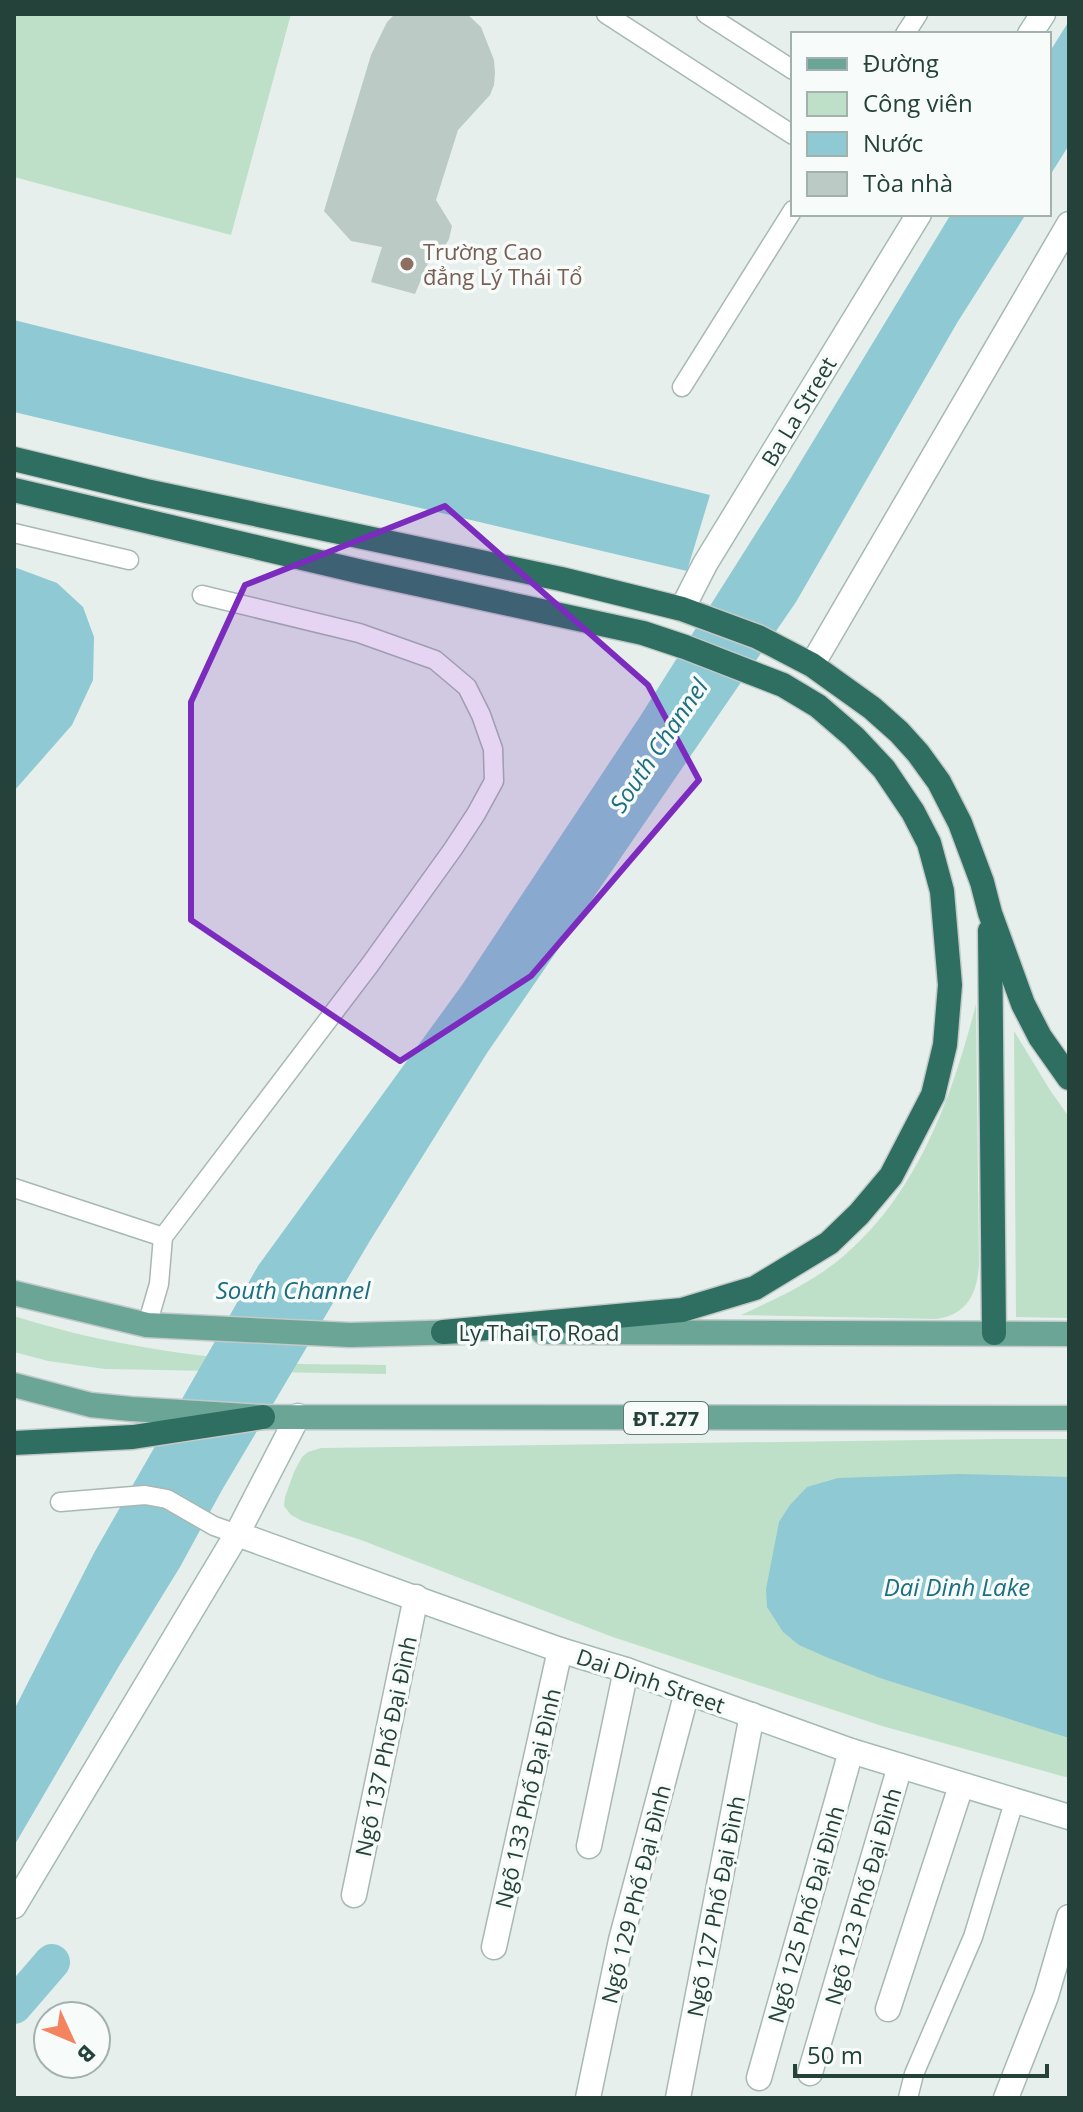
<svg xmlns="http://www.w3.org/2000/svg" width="1083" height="2112" viewBox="0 0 1083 2112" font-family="'Open Sans',sans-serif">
<rect width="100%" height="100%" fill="#e6efeb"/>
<g fill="#bfe0c8">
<path d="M14,14H291L231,235L14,177Z"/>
<path d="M976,1004L979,1265C977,1294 967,1315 936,1319L741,1315C778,1298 817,1280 847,1253C919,1190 953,1094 976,1004Z"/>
<path d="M1014,1031L1050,1090L1069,1117V1318L1016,1317Z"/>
<path d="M14,1316C98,1343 187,1356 275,1363C312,1365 349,1364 386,1365V1374L105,1369L48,1361L14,1352Z"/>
<path d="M998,1439H1069V1778L882,1726L610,1636L361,1540L302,1521L291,1515L284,1506L285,1497L294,1472L302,1457L308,1452L321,1448Z"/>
</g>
<g fill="#8ec9d4">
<path d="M1069,21V145L1049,177V53Z"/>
<path d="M951,214H1026L957,323L796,602L487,1053L371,1239L222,1490L180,1567L119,1666L14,1846V1710L94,1553L258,1266L462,985L641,715L789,481Z"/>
<path d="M14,320L710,495L687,571L14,412Z"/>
<path d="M14,567L57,583L83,607L94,637L93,680L72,725L14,791Z"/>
<path d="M959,1474L1069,1477V1738L880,1678L826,1657L799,1645L783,1632L767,1607L766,1589L779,1522L790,1505L807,1487L838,1478Z"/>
</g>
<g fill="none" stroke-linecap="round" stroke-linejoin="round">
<path stroke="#8ec9d4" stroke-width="36" d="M14,2006L52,1962"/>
</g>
<path fill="#bbcac4" d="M395,14H467L481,27L494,60L495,73L494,85L490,95L458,130L436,200L452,226L449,239L443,250L427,265L415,294L371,282L382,247L351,241L324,211L371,55L387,22Z"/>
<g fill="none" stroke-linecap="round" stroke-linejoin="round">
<g stroke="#a8b8b2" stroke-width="21">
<g id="lane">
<path d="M606,14L793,135"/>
<path d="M706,14L793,70"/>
<path d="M905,34L918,14"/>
<path d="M682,387L793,210"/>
<path d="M14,533L129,560"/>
<path d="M14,1188L163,1237"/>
<path d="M147,1325L159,1284L163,1237L369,966L453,849L476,814L494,781L493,749L481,715L467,687L435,660L359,633L202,595"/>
<path d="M60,1502L145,1495L167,1499L214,1526L237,1534"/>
<path d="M908,2098L914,2074L973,1937L1014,1802"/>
</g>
</g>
<g stroke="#a8b8b2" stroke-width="27">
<g id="street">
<path d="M812,665L1069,224"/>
<path d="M589,1846L626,1670"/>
<path d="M354,1895L416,1597"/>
<path d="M494,1947L560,1650"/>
<path d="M888,2009L961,1786"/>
<path d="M810,2073L900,1766"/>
<path d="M759,2078L851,1751"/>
<path d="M588,2098L621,1940L687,1692"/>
<path d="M678,2098L752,1715"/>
<path d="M1006,2098L1046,1996L1069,1917"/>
</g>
</g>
<g stroke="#a4bbb3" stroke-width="27">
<g id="secondary">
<path d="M1030,34L1043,14"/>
<path d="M682,609L705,564L919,214"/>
<path d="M237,1534L434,1605L560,1650L626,1670L851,1751L1069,1817"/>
<path d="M14,1906L237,1534L298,1416"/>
</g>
</g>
<g stroke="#c2cac8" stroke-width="27">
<g id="primary">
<path d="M14,1293L147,1325L350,1335L463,1332"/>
<path d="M543,1332L1069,1334"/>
<path d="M14,1385L91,1405L131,1409L263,1417L1069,1418"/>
</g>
</g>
<g stroke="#c2cac8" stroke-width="27">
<g id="highway">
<path d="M14,459L146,491L561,579L682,609L758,637L812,665L872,708L899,732L918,753L939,782L960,823L982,882L990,913L1023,1004L1040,1037L1069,1078"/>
<path d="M14,490L362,572L643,633L685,647L783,685L818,706L854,737L884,769L913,812L929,843L942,891L950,985L945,1045L933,1095L891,1176L859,1214L829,1243L755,1288L682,1310L443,1332"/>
<path d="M990,931L994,1333"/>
<path d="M14,1443L133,1437L263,1417"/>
</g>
</g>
<use href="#lane" stroke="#fff" stroke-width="18"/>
<use href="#street" stroke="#fff" stroke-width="24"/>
<use href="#secondary" stroke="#fff" stroke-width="24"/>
<use href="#primary" stroke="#6aa596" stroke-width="24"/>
<use href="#highway" stroke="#2f6f62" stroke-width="24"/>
</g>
<path fill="#7b2cbf" fill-opacity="0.2" stroke="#7b2cbf" stroke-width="6" stroke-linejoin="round" d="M445,506L648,685L699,780L531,976L400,1061L191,920V702L245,585Z"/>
<circle fill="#8d6e63" stroke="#f7fbf9" stroke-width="3" cx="407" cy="264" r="8"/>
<g text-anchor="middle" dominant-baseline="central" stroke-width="7" stroke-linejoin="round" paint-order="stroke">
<rect fill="#f7fbf9" stroke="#637a73" stroke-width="2" x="624" y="1402" width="84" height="32" rx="6"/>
<g font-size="20" font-weight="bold" fill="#24423a">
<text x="666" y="1418">ĐT.277</text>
</g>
<g font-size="22" fill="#785e54" stroke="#f7fbf9" text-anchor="start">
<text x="423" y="251">Trường Cao<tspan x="423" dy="25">đẳng Lý Thái Tổ</tspan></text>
</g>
<g font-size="22" fill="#24423a" stroke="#f7fbf9">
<text transform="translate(798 411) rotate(-59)">Ba La Street</text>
<text x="539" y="1332">Ly Thai To Road</text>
<text transform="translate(651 1680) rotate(19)">Dai Dinh Street</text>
<text transform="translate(385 1746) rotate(-78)">Ngõ 137 Phố Đại Đình</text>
<text transform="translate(527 1798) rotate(-77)">Ngõ 133 Phố Đại Đình</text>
<text transform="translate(635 1894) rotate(-76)">Ngõ 129 Phố Đại Đình</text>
<text transform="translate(862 1896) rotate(-74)">Ngõ 123 Phố Đại Đình</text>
<text transform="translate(715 1906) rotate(-79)">Ngõ 127 Phố Đại Đình</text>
<text transform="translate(805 1914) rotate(-74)">Ngõ 125 Phố Đại Đình</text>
</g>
<g font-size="24" font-style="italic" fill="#1c6f80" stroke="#f7fbf9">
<text transform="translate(658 745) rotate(-56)">South Channel</text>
<text x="293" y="1289">South Channel</text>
<text x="957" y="1586">Dai Dinh Lake</text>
</g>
</g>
<rect width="1083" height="2112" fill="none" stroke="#24423a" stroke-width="32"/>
<rect x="791" y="32" width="260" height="184" fill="#f7fbf9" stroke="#a3b1ad" stroke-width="2"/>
<rect x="807" y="58" width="40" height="12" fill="#6aa596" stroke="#a3b1ad" stroke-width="2"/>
<text x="863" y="72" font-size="24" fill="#24423a">Đường</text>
<rect x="807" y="92" width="40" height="24" fill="#bfe0c8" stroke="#a3b1ad" stroke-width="2"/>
<text x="863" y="112" font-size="24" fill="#24423a">Công viên</text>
<rect x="807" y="132" width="40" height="24" fill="#8ec9d4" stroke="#a3b1ad" stroke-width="2"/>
<text x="863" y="152" font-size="24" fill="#24423a">Nước</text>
<rect x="807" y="172" width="40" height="24" fill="#bbcac4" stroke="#a3b1ad" stroke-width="2"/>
<text x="863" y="192" font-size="24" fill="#24423a">Tòa nhà</text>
<g transform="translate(72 2040) rotate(134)"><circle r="38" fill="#f7fbf9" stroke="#a3b1ad" stroke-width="2"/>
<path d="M0-6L14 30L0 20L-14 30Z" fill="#f4845f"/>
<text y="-12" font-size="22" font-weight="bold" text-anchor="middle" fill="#24423a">B</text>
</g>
<path d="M795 2064v12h252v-12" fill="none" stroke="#24423a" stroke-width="4"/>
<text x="807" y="2064" font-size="24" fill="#24423a" stroke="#f7fbf9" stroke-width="6" paint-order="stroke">50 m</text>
</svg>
